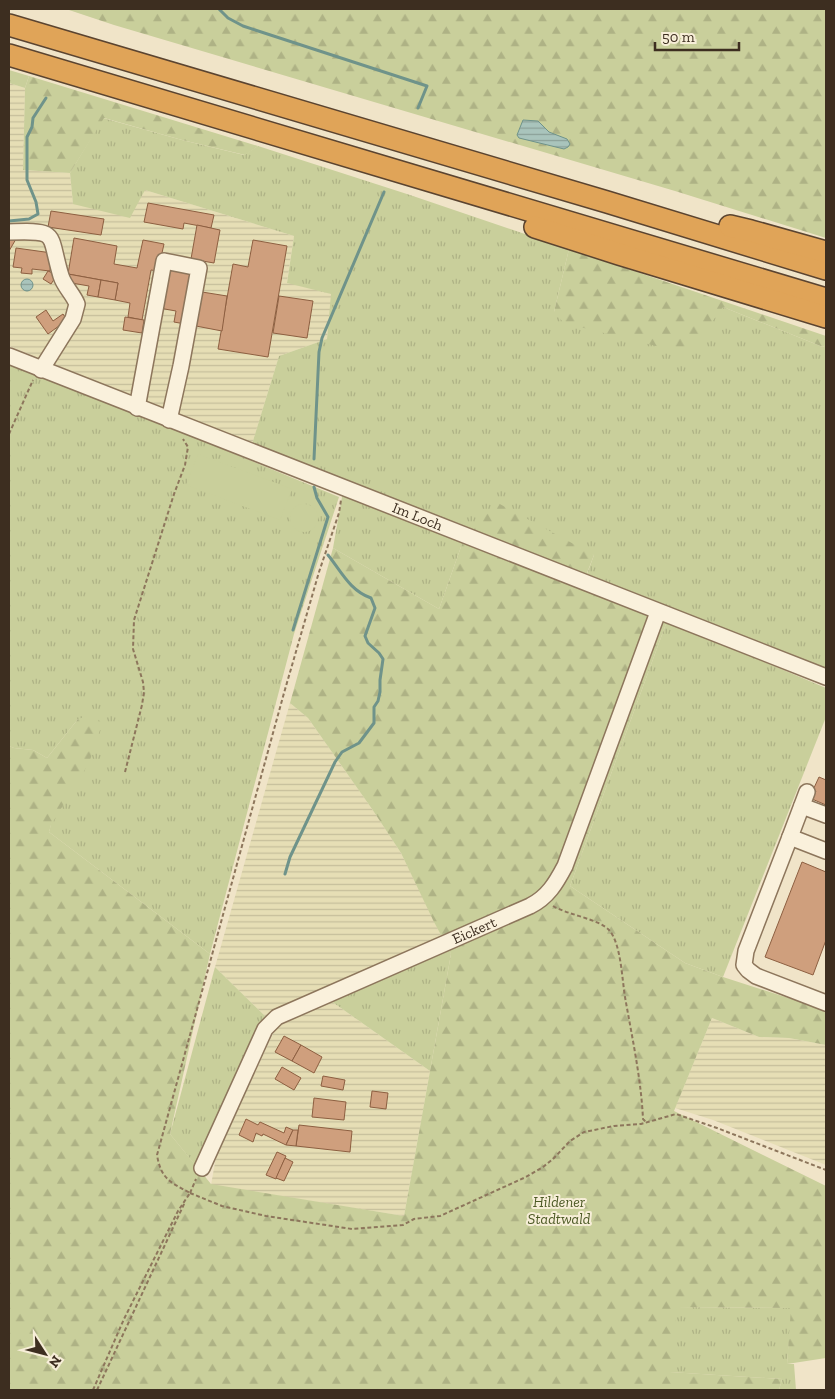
<svg xmlns="http://www.w3.org/2000/svg" width="835" height="1399" viewBox="0 0 835 1399" font-family="'Zilla Slab',serif">
<defs>
<pattern id="farmland-rules" width="6" height="5" patternUnits="userSpaceOnUse" patternTransform="scale(1.25)"><rect width="6" height="5" fill="#e6deb5"/><path d="M0 2.5h6" fill="none" stroke="#c6bf9b"/></pattern>
<pattern id="grass-tufts" width="24" height="20" patternUnits="userSpaceOnUse" patternTransform="scale(1.25)"><rect width="24" height="20" fill="#c9cf9b"/><path d="M3 7l-1-3M5 7V3M7 7l1-3M15 17l-1-3M17 17v-4M19 17l1-3" fill="none" stroke="#aeb285"/></pattern>
<pattern id="forest-firs" width="22" height="20" patternUnits="userSpaceOnUse" patternTransform="scale(1.25)"><rect width="22" height="20" fill="#c9cf9b"/><path d="M5 1l3.5 6h-7zM16 11l3.5 6h-7z" fill="#aeb285"/></pattern>
<pattern id="water-rules" width="6" height="5" patternUnits="userSpaceOnUse" patternTransform="scale(1.25)"><rect width="6" height="5" fill="#a9c4bc"/><path d="M0 2.5h6" fill="none" stroke="#8ba098"/></pattern>
</defs>
<rect width="100%" height="100%" fill="#f0e4c8"/>
<g fill="url(#farmland-rules)">
<path d="M9,83L25,88L23,170L70,173L73,204L145,190L294,236L287,282L332,294L327,339L279,356L252,444L9,346Z"/>
<path d="M290,703L308,718L372,809L401,853L442,937L265,1016L215,967Z"/>
<path d="M331,1001L430,1071L404,1216L211,1185L216,1157L278,1023Z"/>
<path d="M712,1018L759,1037L789,1038L826,1045V1165L713,1120L675,1108Z"/>
</g>
<g fill="url(#grass-tufts)">
<path d="M9,70L29,76L25,88L9,83Z"/>
<path d="M103,118L182,140L244,155L258,146L410,195L569,249L554,312L723,307L823,347L826,345V669L587,574L594,555L462,544L439,609L333,548L345,480L252,444L279,356L327,339L331,294L287,283L294,236L145,190L130,218L73,204L70,173Z"/>
<path d="M9,361L339,497L294,634L210,954L49,832L78,719L47,758L33,750L14,748L9,746Z"/>
<path d="M667,621L826,688V717L723,977L685,963L570,886Z"/>
<path d="M448,947L451,954L430,1071L331,1001Z"/>
<path d="M215,967L265,1016L196,1166L170,1134Z"/>
<path d="M676,1307L792,1308L787,1364H794L796,1390H779L782,1379L669,1372Z"/>
</g>
<g fill="url(#forest-firs)">
<path d="M66,9H825L826,16V238L675,191L114,25Z"/>
<path d="M29,76L258,146L245,155L182,140L104,118L70,173L23,170L25,88Z"/>
<path d="M569,249L826,336V345L823,347L723,307L688,354L564,323L554,312Z"/>
<path d="M496,502L594,555L582,586L667,621L570,886L685,963L723,977L826,1010V1045L789,1038L759,1037L712,1018L674,1111L826,1186V1358L787,1364L791,1308L677,1307L670,1372L782,1379L779,1390H9V746L14,748L33,750L47,758L78,719L94,714L102,724L89,763L51,825L49,832L210,954L170,1134L211,1184L404,1216L451,954L433,920L401,853L372,809L308,718L290,703L333,548L439,609L462,544Z"/>
</g>
<g fill="#c9cf9b">
<path d="M198,454L292,489L280,520L186,485Z"/>
<circle cx="304" cy="518" r="14"/>
</g>
<g fill="url(#water-rules)" stroke="#6f938a">
<path d="M523,120L538,121L549,132L567,139L570,144L568,147L564,149L519,138L517,135Z"/>
<circle cx="27" cy="285" r="6"/>
</g>
<g fill="none" stroke-linecap="round" stroke-linejoin="round">
<g stroke="#6f938a" stroke-width="3">
<path d="M219,9L228,18L243,26L427,86L418,108"/>
<path d="M9,221L29,219L38,214L36,202L27,180V137L32,127L33,118L46,98"/>
<path d="M314,459L319,352L322,338L384,192"/>
<path d="M293,630L328,517L317,498L314,487"/>
<path d="M285,874L290,857L335,762L342,752L359,743L374,723V707L378,701L380,692V680L383,659L379,653L368,643L365,636L375,608L371,598C350,591 341,571 328,555"/>
</g>
</g>
<g fill="#cf9f7d" stroke="#8d5f41">
<path d="M148,203L214,215L211,228L184,223L183,229L144,222Z"/>
<path d="M51,211L104,219L101,235L48,227Z"/>
<path d="M197,225L220,230L214,263L191,259Z"/>
<path d="M9,237L16,239L9,251Z"/>
<path d="M74,238L117,246L114,264L137,268L143,240L164,244L158,271L151,270L142,320L128,317L130,303L115,300L118,283L68,274Z"/>
<path d="M253,240L287,246L268,357L218,349L233,264L248,267Z"/>
<path d="M16,248L52,253L50,271L32,269V274L21,273L22,268L13,267Z"/>
<path d="M166,268L194,273L185,324L174,322L176,311L159,308Z"/>
<path d="M48,271L57,275L51,284L43,279Z"/>
<path d="M68,274L101,280L98,297L87,295L89,286L66,282Z"/>
<path d="M101,280L118,283L115,300L98,297Z"/>
<path d="M202,292L227,296L222,331L196,326Z"/>
<path d="M279,296L313,301L307,338L273,333Z"/>
<path d="M46,310L53,321L63,314L67,320L48,334L36,317Z"/>
<path d="M125,317L144,320L142,333L123,330Z"/>
<path d="M819,777L826,780V805L812,799L816,791L813,790Z"/>
<path d="M802,862L826,872V940L813,975L765,957Z"/>
<path d="M284,1036L301,1045L292,1061L275,1052Z"/>
<path d="M301,1045L322,1057L314,1073L292,1061Z"/>
<path d="M282,1067L301,1078L294,1090L275,1079Z"/>
<path d="M323,1076L345,1080L343,1090L321,1086Z"/>
<path d="M372,1091L388,1093L386,1109L370,1107Z"/>
<path d="M314,1098L346,1102L344,1120L312,1117Z"/>
<path d="M246,1119L258,1125L260,1122L284,1133L286,1127L293,1130L286,1145L263,1134L262,1136L256,1133L253,1142L239,1135Z"/>
<path d="M299,1125L352,1131L350,1152L296,1146Z"/>
<path d="M293,1130H298L296,1146L286,1145Z"/>
<path d="M277,1152L286,1156L276,1179L266,1175Z"/>
<path d="M285,1158L293,1162L284,1181L276,1178Z"/>
</g>
<g fill="none" stroke-linecap="round" stroke-linejoin="round">
<g stroke="#8d765c" stroke-width="18">
<g id="minor">
<path d="M9,232C60,230 48,233 61,276C64,286 73,294 77,304L73,319L41,370"/>
<path id="s1" d="M9,356L826,677"/>
<path d="M137,408L164,261L199,268L181,366L169,420"/>
<path d="M807,792L790,837L826,851"/>
<path d="M802,806L826,815"/>
<path d="M790,837L746,951L744,965L748,970L756,976L826,1003"/>
<path id="s2" d="M202,1168L265,1029L277,1017L530,906C548,897 556,883 565,866L658,612"/>
</g>
</g>
<g stroke="#5b4430" stroke-width="24">
<g id="highway">
<path d="M9,25L607,202L826,269"/>
<path d="M9,55L826,299"/>
<path d="M730,226L751,231L826,252"/>
<path d="M535,227L619,254L826,317"/>
</g>
</g>
<g stroke="#8d765c" stroke-width="2" stroke-dasharray="4 2.5" stroke-linecap="butt">
<path d="M9,434L33,380"/>
<path d="M125,772L142,705L144,692L143,682L133,649L134,620L174,494L185,465L188,447L183,439"/>
<path d="M553,906C568,915 599,919 609,930C621,943 622,979 625,997C632,1037 641,1078 643,1119L647,1123"/>
<path d="M190,1193L222,1206L266,1216L352,1229L403,1225L414,1219L440,1216L526,1177L543,1167L553,1159L570,1141L584,1132L614,1126L641,1124L676,1114L717,1128L826,1170"/>
<path d="M190,1193L196,1179"/>
<path d="M93,1390L124,1319L178,1211L190,1193C170,1182 161,1179 157,1155L284,693L319,572L339,513L341,500"/>
<path d="M97,1390L185,1202"/>
</g>
<use href="#minor" stroke="#faf1dc" stroke-width="15"/>
<use href="#highway" stroke="#e0a458" stroke-width="21"/>
</g>
<g text-anchor="middle" dominant-baseline="central" stroke-width="4" stroke-linejoin="round" paint-order="stroke">
<g font-size="15" fill="#3d2e20" stroke="#f7eed8">
<text stroke="none"><textPath href="#s1" startOffset="439">Im Loch</textPath></text>
<text stroke="none"><textPath href="#s2" startOffset="385">Eickert</textPath></text>
</g>
<g font-size="15" font-style="italic" fill="#4d5a26" stroke="#f7eed8">
<text x="559" y="1202">Hildener<tspan x="559" dy="17">Stadtwald</tspan></text>
</g>
</g>
<rect width="835" height="1399" fill="none" stroke="#3d2e20" stroke-width="20"/>
<g transform="translate(45 1354) rotate(126)" stroke="#f7eed8" stroke-width="4" paint-order="stroke">
<path d="M0-4L9 19L0 12L-9 19Z" fill="#3d2e20"/>
<text y="-8" font-size="14" font-weight="bold" text-anchor="middle" fill="#3d2e20">N</text>
</g>
<path d="M655 42v8h84v-8" fill="none" stroke="#3d2e20" stroke-width="2.5"/>
<text x="662" y="42" font-size="15" fill="#3d2e20" stroke="#f7eed8" stroke-width="4" paint-order="stroke">50 m</text>
</svg>
